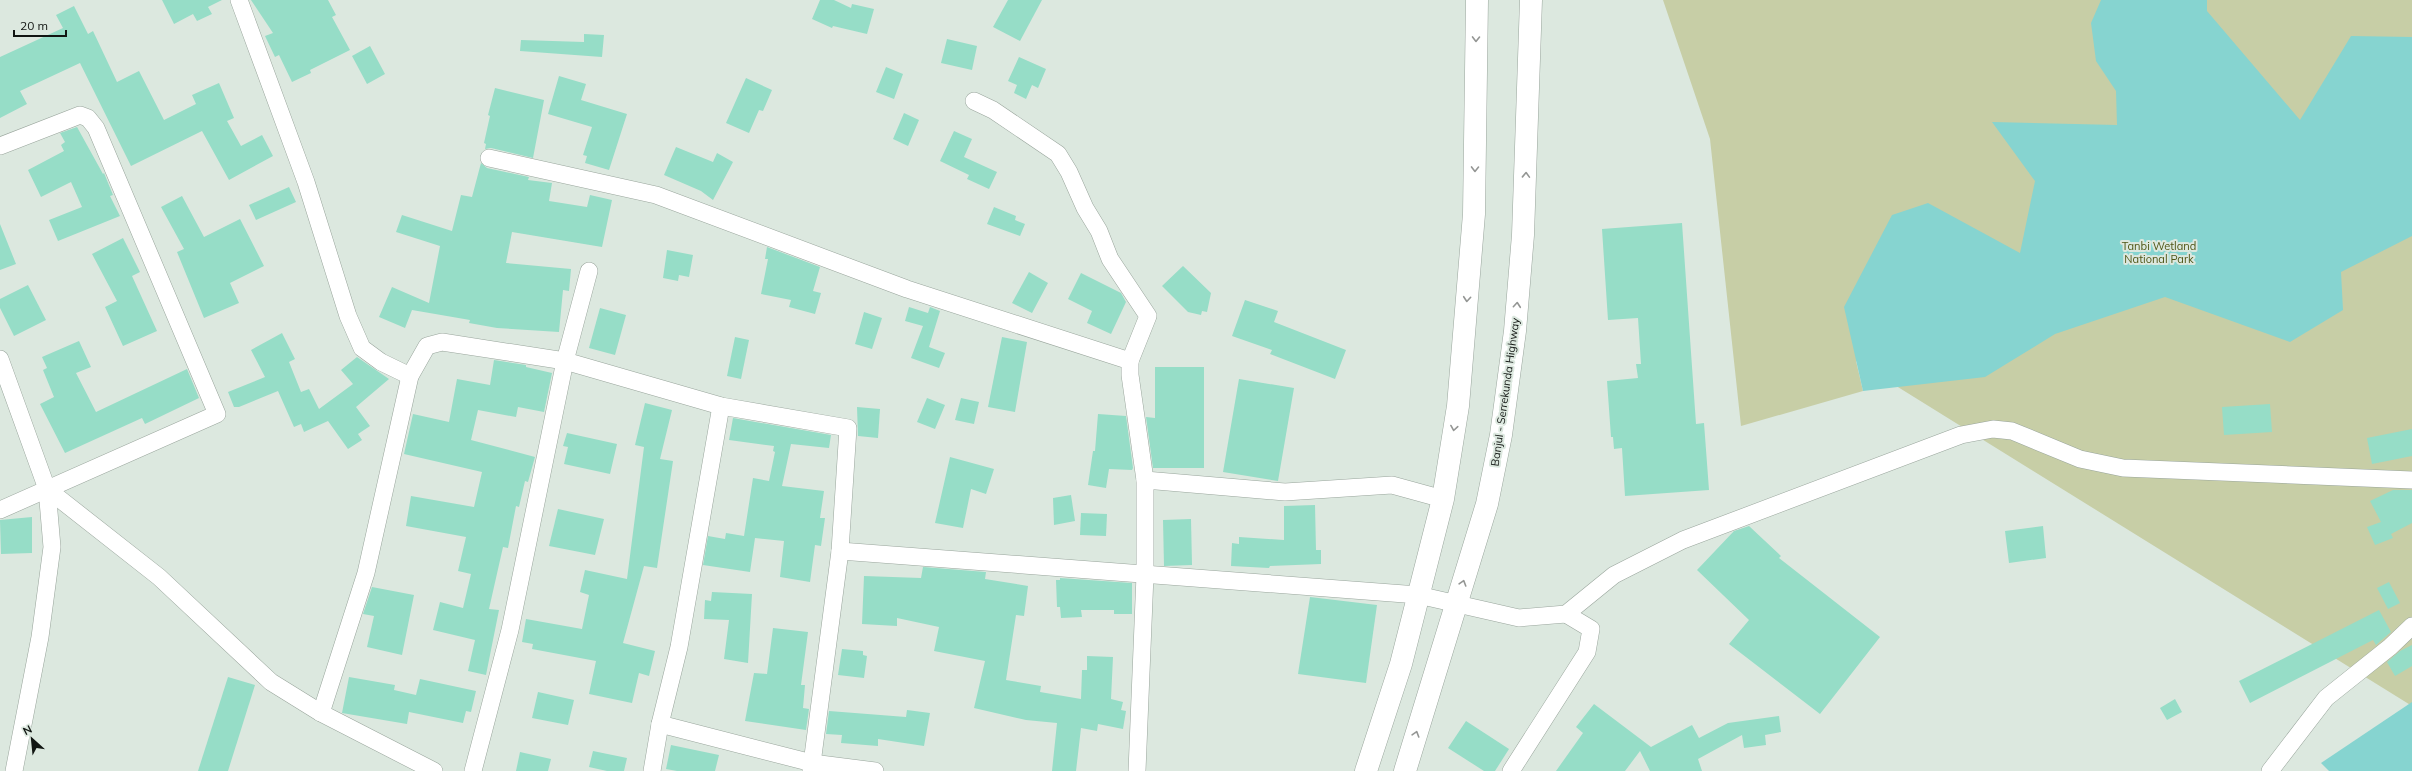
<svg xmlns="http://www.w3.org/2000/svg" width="2412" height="771" viewBox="0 0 2412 771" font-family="Mulish,sans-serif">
<rect width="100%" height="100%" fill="#dce8df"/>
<path fill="#c7cea6" d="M1663,0H2412V706L1856,361L1863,391L1741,426L1710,139Z"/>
<g fill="#86d4d0">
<path d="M2101,0H2207V11L2300,120L2351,36L2412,37V236L2341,272L2343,310L2290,342L2165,297L2055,334L1985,377L1863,391L1844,307L1892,215L1928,203L2020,253L2035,181L1992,122L2117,125L2116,91L2096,61L2091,23Z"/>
<path d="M2412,702V771H2329L2321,763Z"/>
</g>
<g fill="#96ddc7">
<path d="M162,0H222L208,7L212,14L197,21L193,14L174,24Z"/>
<path d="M251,0H328L336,15L332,17L350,50L310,70L311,73L292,82L279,55L275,57L265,36L273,33Z"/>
<path d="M820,0H834L851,8L852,4L874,9L867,34L833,26L832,28L812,19Z"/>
<path d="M1008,0H1042L1020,41L993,27Z"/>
<path d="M74,6L88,34L93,31L117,82L139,71L164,120L196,104L192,95L219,83L234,118L227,121L241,146L262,135L273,156L229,180L202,131L131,166L80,63L20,91L27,104L0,118V57L63,28L56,15Z"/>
<path d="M584,34L604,35L602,57L520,51L521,40L584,42Z"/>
<path d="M947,39L977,46L972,70L941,63Z"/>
<path d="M370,46L385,74L367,84L352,56Z"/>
<path d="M1019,57L1046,69L1038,88L1032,85L1026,99L1014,93L1017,85L1008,81Z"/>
<path d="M886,67L903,74L894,99L876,92Z"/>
<path d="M559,76L586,84L581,100L627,114L609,170L585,163L587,156L583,155L592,127L548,114Z"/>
<path d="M746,78L772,90L763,111L759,110L749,133L726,123Z"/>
<path d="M495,88L544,100L533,158L491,148L485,149L486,144L484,143L490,116L488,115Z"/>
<path d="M904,113L919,120L908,146L893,139Z"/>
<path d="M77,127L103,174L104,173L113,195L110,196L120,216L58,241L49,220L82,207L71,182L41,197L28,170L64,151L61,145L65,142L60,133Z"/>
<path d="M954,131L972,139L964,157L997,172L989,189L967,179L969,175L940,161Z"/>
<path d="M676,147L713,162L717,153L733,162L713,200L701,191L664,175Z"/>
<path d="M481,163L487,168L529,177L528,180L552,183L549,201L587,207L590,195L612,200L602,247L512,232L506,263L571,269L569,291L563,290L559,332L497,328L469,323L470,320L412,310L405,328L379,317L392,287L429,303L440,246L396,232L402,215L452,231L461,195L472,197Z"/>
<path d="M289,187L296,202L256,220L249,205Z"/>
<path d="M182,196L204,237L240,219L264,266L230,283L239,303L204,318L177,252L184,249L161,207Z"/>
<path d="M994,207L1016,216L1015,220L1025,224L1020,236L987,224Z"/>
<path d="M1682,223L1696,424L1704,423L1709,490L1625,496L1622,448L1614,449L1613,437H1611L1607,381L1638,378L1636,364H1641L1638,318L1608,320L1602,229Z"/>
<path d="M0,224L16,264L0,270Z"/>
<path d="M123,238L140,272L132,276L157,331L123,346L105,307L117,301L92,254Z"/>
<path d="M767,247L820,267L813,291L821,293L815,314L789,307L791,300L761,294L768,259H765Z"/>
<path d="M667,250L693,255L689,277L679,275L678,281L663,278Z"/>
<path d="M1183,266L1211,293L1207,312L1202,311L1201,315L1188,312L1162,286Z"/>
<path d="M1029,272L1048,283L1032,313L1012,303Z"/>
<path d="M1081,273L1121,293L1126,302L1111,334L1087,323L1092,311L1068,299Z"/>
<path d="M28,285L46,320L14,336L0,308V299Z"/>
<path d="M1245,300L1278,311L1274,322L1346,350L1335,379L1270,354L1272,350L1232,336Z"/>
<path d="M909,307L928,313L930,307L940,311L929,347L945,353L939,368L911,358L923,326L905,321Z"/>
<path d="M600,308L626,315L615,355L589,348Z"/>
<path d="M864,312L882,318L872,349L855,344Z"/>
<path d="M282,333L295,359L289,362L301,392L309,389L319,409L353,384L341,370L357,357L389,379L356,407L370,426L358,434L362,440L348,449L328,421L304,432L301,424L294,427L278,391L239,407H234L228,392L265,377L251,350Z"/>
<path d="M735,337L749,340L741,379L727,376Z"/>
<path d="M1002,337L1027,342L1015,412L988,407Z"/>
<path d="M79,341L91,367L76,373L96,412L187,369L199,398L145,424L142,418L65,453L40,404L54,397L43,370L47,368L42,357Z"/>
<path d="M494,360L526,365V367L552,373L544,412L518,407L516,417L478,410L471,440L535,457L528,482L525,481L519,507L516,506L508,548L503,547L489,609L499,610L486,675L468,671L475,640L433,630L440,602L463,608L471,574L458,571L466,537L406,526L411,496L474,507L482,472L404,454L413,414L449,422L457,379L490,385Z"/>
<path d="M1155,367H1204V468H1153L1146,417L1155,418Z"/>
<path d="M1239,379L1294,388L1278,481L1223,472Z"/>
<path d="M927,398L945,405L935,429L917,422Z"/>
<path d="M961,398L979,402L974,424L955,420Z"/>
<path d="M645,403L672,410L660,459L673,461L657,568L644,566L623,643L655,651L649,676L639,673L632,703L589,694L596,661L532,649L533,644L522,642L526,619L582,629L589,595L580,592L585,570L627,579L644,447L635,445Z"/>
<path d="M2270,404L2272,432L2224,435L2222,407Z"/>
<path d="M857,407L880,409L878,438L858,436Z"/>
<path d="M1098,414L1126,416L1133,468L1132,470L1109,469L1106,488L1088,485L1093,451H1095Z"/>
<path d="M733,418L831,435L829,448L791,444L782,486L824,491L820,518H825L821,546L815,545L810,582L780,577L784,541L755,538L750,572L703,565L708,536L725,539L726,533L744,536L753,478L769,481L775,452L773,451L774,446L729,440Z"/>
<path d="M2412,429V456L2372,464L2367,438Z"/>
<path d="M567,433L617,444L610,474L564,464L568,447L563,446Z"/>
<path d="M950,457L994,469L986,494L971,489L963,528L935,523Z"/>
<path d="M2393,490H2412V523L2391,534L2393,538L2375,545L2367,527L2381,522L2370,501Z"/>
<path d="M1071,495L1075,521L1054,525L1053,498Z"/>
<path d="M1315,505L1316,550H1321V564L1270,566L1269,568L1231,566L1232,543L1239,544V537L1284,540V506Z"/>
<path d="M558,509L604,519L595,555L549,546Z"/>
<path d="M1081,513L1107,514L1106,536L1080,535Z"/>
<path d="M32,517V553L1,554L0,520Z"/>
<path d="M1191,519L1192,565L1164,566L1163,520Z"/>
<path d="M1749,526L1781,556L1779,558L1880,637L1820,714L1729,644L1749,620L1697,570L1734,531Z"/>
<path d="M2043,526L2046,558L2009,563L2005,531Z"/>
<path d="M923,567L986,572L985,579L1028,586L1024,616L1016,615L1006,680L1041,686L1040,692L1081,699L1082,670H1087V656L1113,657L1111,699L1123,702L1121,710L1126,711L1123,729L1098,724L1097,731L1081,728L1076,771H1052L1057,723L1026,720L974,708L985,661L934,651L939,627L897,618V626L862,624L864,576L921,578Z"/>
<path d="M1060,578L1132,583V614H1114V610H1081L1082,617L1061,618L1060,607H1057L1056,580H1060Z"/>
<path d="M2389,582L2400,603L2388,609L2377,588Z"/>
<path d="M372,587L414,595L402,655L367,647L374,616L363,614Z"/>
<path d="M712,592L752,594L748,663L724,659L729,620L704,619L705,600L711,601Z"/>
<path d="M1310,597L1377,605L1366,683L1298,674Z"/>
<path d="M2379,610L2391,632L2376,645L2373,640L2250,703L2239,681Z"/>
<path d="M773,628L808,632L801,685H805L803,708L809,709L806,730L745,721L754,673L767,674Z"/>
<path d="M2412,645V666L2395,676L2387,662L2400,651Z"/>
<path d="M842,649L863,651V655L867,656L864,678L838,675Z"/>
<path d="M228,677L255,685L228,771H198Z"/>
<path d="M349,677L395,685L394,690L416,695L420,679L476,691L471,712L466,711L463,723L409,712L407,724L342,713Z"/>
<path d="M538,692L574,700L568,725L532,718Z"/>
<path d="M2175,699L2182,712L2167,720L2160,708Z"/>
<path d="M1594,704L1651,747L1692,725L1699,738L1728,723L1779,716L1781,732L1765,735L1766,745L1744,748L1742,735L1698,759L1702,771H1650L1640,751L1625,771H1556L1583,733L1576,727Z"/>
<path d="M907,710L930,713L924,746L878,739V746L841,743L842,735L826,734L829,711L906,717Z"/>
<path d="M1466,721L1509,749L1495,771H1484L1448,748Z"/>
<path d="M671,745L719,755L715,771H677L666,769Z"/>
<path d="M593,751L627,758L624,771H607L589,767Z"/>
<path d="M520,752L551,759L548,771H516Z"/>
</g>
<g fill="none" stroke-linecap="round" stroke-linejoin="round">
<g stroke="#99a59c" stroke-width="18">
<g id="minor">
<path d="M239,0L306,182L348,316L362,348L381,362L410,376"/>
<path d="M974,101L993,110L1058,154L1069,172L1085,208L1099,231L1110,259L1148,316L1130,361"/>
<path d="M0,146L80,115L88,118L96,128L217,414L0,510"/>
<path d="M489,158L656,195L907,289L1130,361V375L1145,480V575L1137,771"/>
<path d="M0,359L47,489L52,547L40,637L14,771"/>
<path d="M1145,480L1285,492L1392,485L1443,499"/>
<path d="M47,489L159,577L271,682L321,713L434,771"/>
<path d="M840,551L1418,595L1519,618L1566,614L1614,575L1683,540L1961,435L1993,429L2012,431L2080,459L2123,468L2412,480"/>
<path d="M321,713L366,573L410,376L427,346L442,342L565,361L721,406L848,428L840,551L811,771"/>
<path d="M660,724L812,763L875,771"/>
<path d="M473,771L510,630L565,361L589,271"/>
<path d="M652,771L660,724L679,647L721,406"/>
<path d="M1511,771L1587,652L1591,629L1566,614"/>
<path d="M2270,771L2326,698L2390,647L2412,626"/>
</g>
</g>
<g stroke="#99a59c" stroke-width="23">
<g id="highway">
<path d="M1366,771L1401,664L1443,499L1458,406L1474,214L1477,0"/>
<path d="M1405,771L1487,504L1501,435L1515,331L1523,235L1531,0"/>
</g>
</g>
<use href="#minor" stroke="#fff" stroke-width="17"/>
<use href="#highway" stroke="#fff" stroke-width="22"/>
</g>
<defs><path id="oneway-chevron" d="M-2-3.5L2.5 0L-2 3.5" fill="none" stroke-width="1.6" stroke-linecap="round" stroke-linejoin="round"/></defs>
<g stroke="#949694">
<use href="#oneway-chevron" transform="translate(1476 39) rotate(91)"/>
<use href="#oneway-chevron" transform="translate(1475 169) rotate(91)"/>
<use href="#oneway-chevron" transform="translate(1526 175) rotate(-88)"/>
<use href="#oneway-chevron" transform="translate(1467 299) rotate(95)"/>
<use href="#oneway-chevron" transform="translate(1517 305) rotate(-85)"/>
<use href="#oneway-chevron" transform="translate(1454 428) rotate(99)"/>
<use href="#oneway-chevron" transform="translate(1463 583) rotate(-73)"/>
<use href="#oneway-chevron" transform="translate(1416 734) rotate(-73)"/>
</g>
<g text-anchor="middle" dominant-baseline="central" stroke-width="4" stroke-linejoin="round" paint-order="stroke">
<g font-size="11" fill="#4f5616" stroke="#dce8df">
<text x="2159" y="246">Tanbi Wetland<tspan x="2159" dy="13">National Park</tspan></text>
</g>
<g font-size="11" fill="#111512" stroke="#dce8df">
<text transform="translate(1505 392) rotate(-82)">Banjul - Serrekunda Highway</text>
</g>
</g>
<g transform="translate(32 739) rotate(333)" stroke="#dce8df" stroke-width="3" paint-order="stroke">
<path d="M0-3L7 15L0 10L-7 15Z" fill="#111512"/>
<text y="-6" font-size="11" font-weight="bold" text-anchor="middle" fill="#111512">N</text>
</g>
<path d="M14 30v6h52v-6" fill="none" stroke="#111512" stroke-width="2"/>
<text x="20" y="30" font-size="12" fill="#111512" stroke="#dce8df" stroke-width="3" paint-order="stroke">20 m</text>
</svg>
